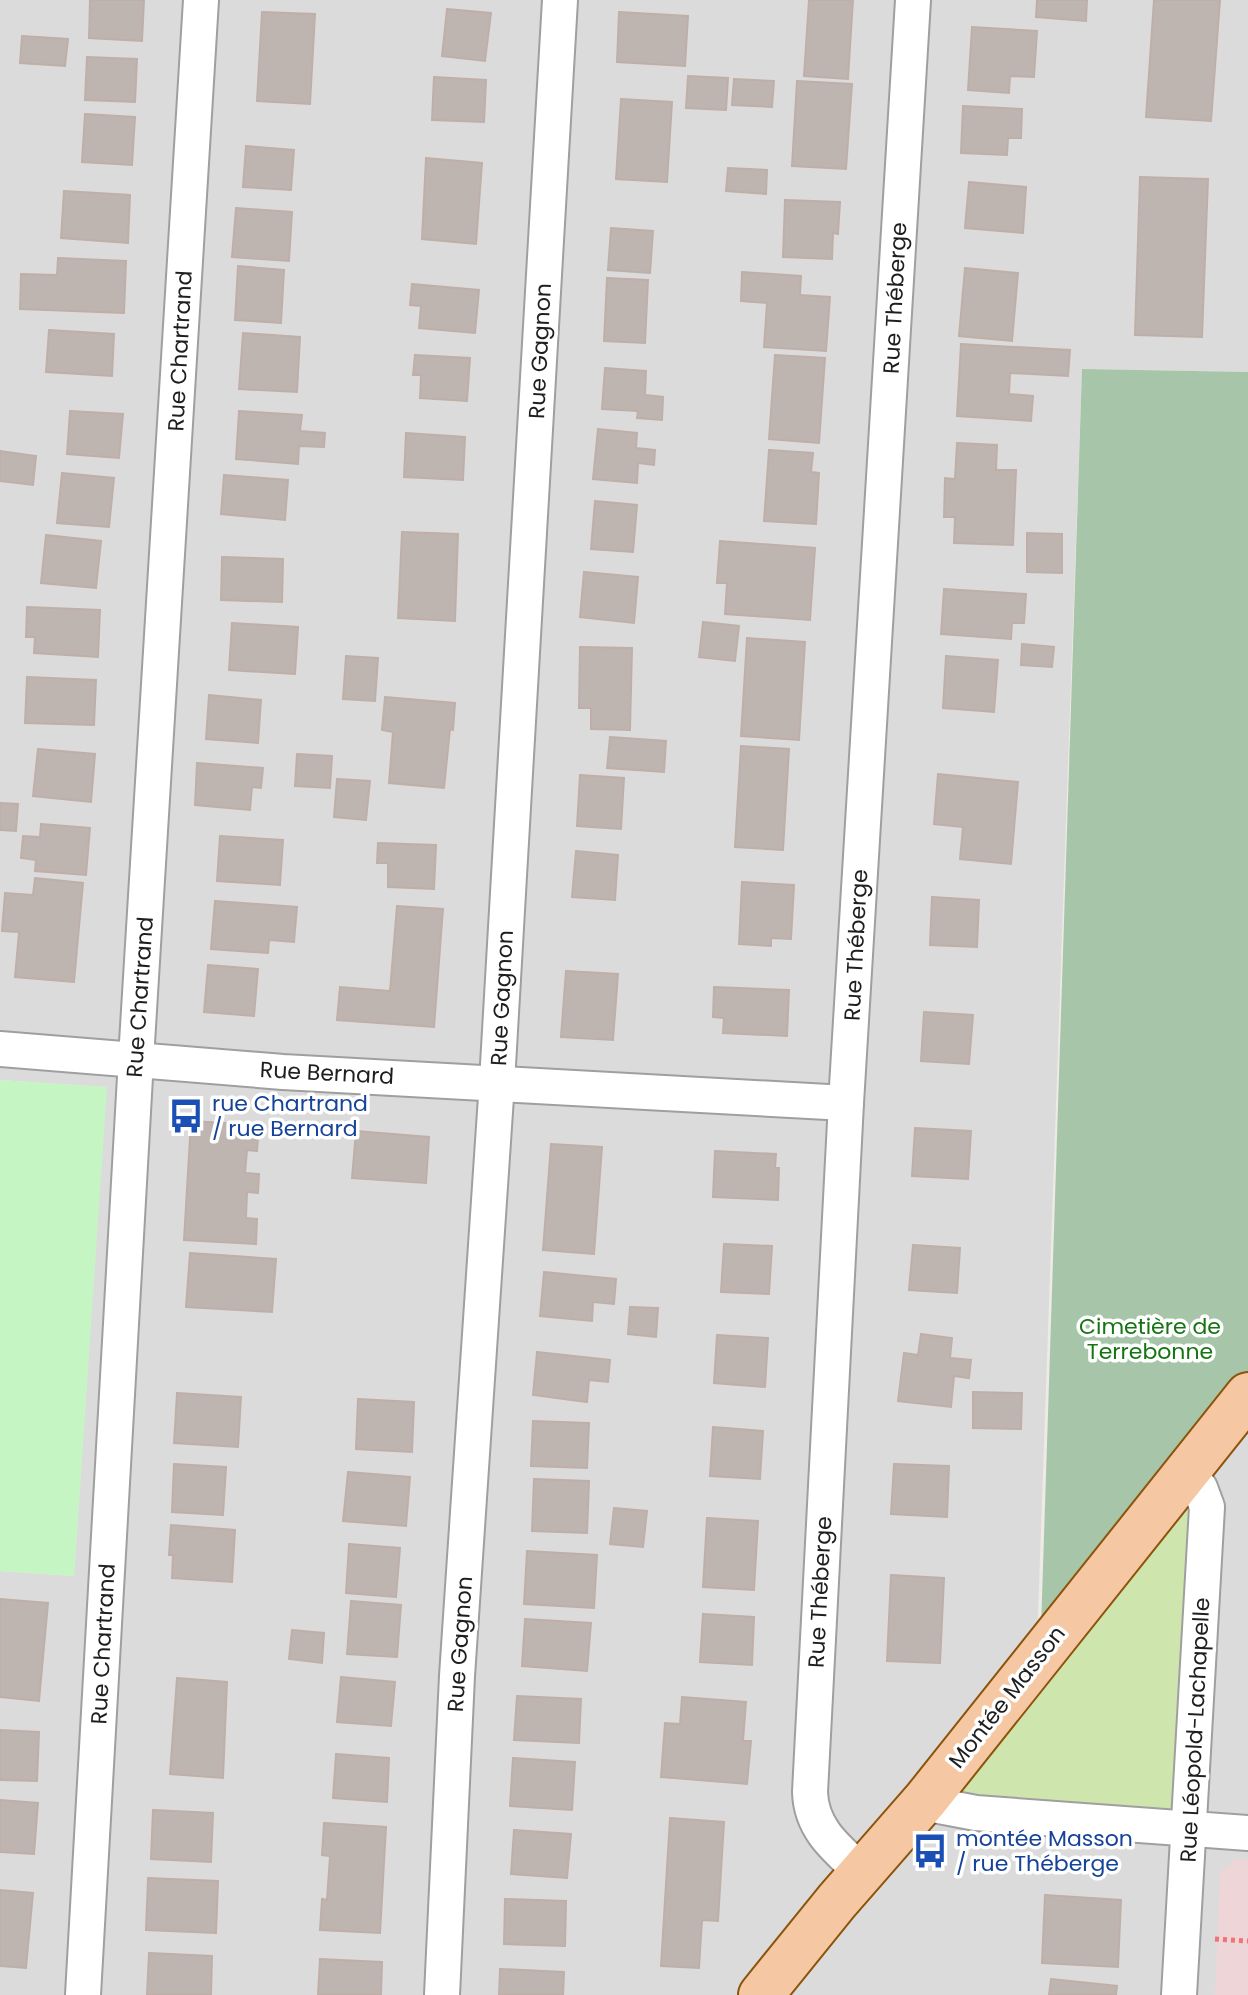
<svg xmlns="http://www.w3.org/2000/svg" width="1248" height="1995" viewBox="0 0 1248 1995" font-family="Poppins,sans-serif">
<rect width="100%" height="100%" fill="#eeeae5"/>
<path fill="#dcdbdb" d="M0,0H1248V372L1082,369L1036,1671L927,1799L1178,1848L1205,1466L1248,1411V1995H0V1571L74,1576L106,1087L0,1080Z"/>
<path fill="#eed5d7" d="M1233,1859L1248,1860V1995H1215L1220,1877L1222,1869L1233,1864Z"/>
<path fill="#cfe5ae" d="M1195,1480L1189,1828L939,1806Z"/>
<path fill="#a7c5a8" d="M1082,369L1248,372V1375L1041,1629Z"/>
<path fill="#c6f5c4" d="M0,1080L107,1087L74,1576L0,1571Z"/>
<g fill="#beb5b1" stroke="#bfafa8" stroke-width="2">
<path d="M90,0H144L142,41L89,38Z"/>
<path d="M809,0H853L848,79L804,76Z"/>
<path d="M1037,0H1087L1086,21L1036,17Z"/>
<path d="M1154,0H1220L1211,121L1146,117Z"/>
<path d="M447,9L491,13L485,61L442,56Z"/>
<path d="M262,12L315,14L310,104L257,101Z"/>
<path d="M619,12L688,16L685,66L617,62Z"/>
<path d="M972,27L1037,31L1034,77L1010,76L1009,93L968,90Z"/>
<path d="M22,36L68,39L65,66L20,63Z"/>
<path d="M87,57L137,59L135,102L85,100Z"/>
<path d="M688,76L728,78L726,110L686,108Z"/>
<path d="M434,77L486,80L484,122L432,120Z"/>
<path d="M734,79L774,81L772,107L732,105Z"/>
<path d="M797,81L852,84L846,169L792,166Z"/>
<path d="M621,99L672,102L667,182L616,179Z"/>
<path d="M963,106L1022,109L1021,138H1008L1007,155L961,153Z"/>
<path d="M85,114L135,117L132,165L82,162Z"/>
<path d="M246,146L294,150L291,190L243,187Z"/>
<path d="M426,158L482,163L476,244L422,239Z"/>
<path d="M728,168L767,170L766,194L726,191Z"/>
<path d="M1140,177L1208,179L1202,337L1135,335Z"/>
<path d="M969,182L1026,187L1023,233L965,228Z"/>
<path d="M64,191L130,195L128,243L61,238Z"/>
<path d="M785,200L840,202L838,234L833,233L832,259L783,257Z"/>
<path d="M236,208L292,212L289,261L232,257Z"/>
<path d="M611,228L653,231L650,273L608,270Z"/>
<path d="M58,258L126,261L124,313L20,309L21,274L57,275Z"/>
<path d="M238,266L284,270L281,323L235,320Z"/>
<path d="M965,268L1018,273L1012,341L959,336Z"/>
<path d="M742,272L801,276L800,295L830,297L826,351L764,347L767,303L741,301Z"/>
<path d="M607,278L648,280L645,343L604,341Z"/>
<path d="M412,284L479,290L475,333L419,328L421,306L410,305Z"/>
<path d="M49,330L114,334L112,376L46,372Z"/>
<path d="M243,333L300,337L297,392L239,389Z"/>
<path d="M961,344L1070,350L1068,376L1010,373L1009,394L1033,396L1031,421L957,416Z"/>
<path d="M415,355L470,358L467,401L420,398L421,375H413Z"/>
<path d="M775,355L825,358L819,443L769,439Z"/>
<path d="M605,368L646,371L645,395L663,397L662,420L637,418L638,411L602,409Z"/>
<path d="M70,411L123,414L119,458L67,454Z"/>
<path d="M239,411L302,415L300,431L325,433L324,447L299,446L298,464L236,459Z"/>
<path d="M598,429L637,433L636,448L655,450L654,465L638,463L637,483L593,479Z"/>
<path d="M406,433L465,437L463,480L404,477Z"/>
<path d="M957,443L997,445L996,470H1016L1013,545L954,543L955,517H944L945,478L955,479Z"/>
<path d="M769,450L813,453L811,472L819,473L816,524L764,521Z"/>
<path d="M0,451L36,456L33,485L0,481Z"/>
<path d="M62,473L114,478L109,527L57,523Z"/>
<path d="M224,475L288,480L285,520L221,514Z"/>
<path d="M595,501L637,505L633,552L591,549Z"/>
<path d="M402,532L458,534L455,621L398,618Z"/>
<path d="M1027,533L1062,534V573L1027,572Z"/>
<path d="M46,535L101,541L96,588L41,583Z"/>
<path d="M720,541L815,548L810,620L725,614L727,583H717Z"/>
<path d="M222,557L283,559L282,602L221,600Z"/>
<path d="M584,572L638,577L634,623L580,617Z"/>
<path d="M944,589L1026,594L1024,623H1012L1011,639L941,634Z"/>
<path d="M27,607L100,610L98,657L34,653L35,637H26Z"/>
<path d="M703,622L739,626L735,661L699,657Z"/>
<path d="M232,623L298,627L295,674L229,670Z"/>
<path d="M747,638L805,642L799,740L741,736Z"/>
<path d="M1022,644L1054,647L1052,667L1021,665Z"/>
<path d="M580,647L632,648L630,730L591,729V708H579Z"/>
<path d="M346,656L378,658L375,701L343,699Z"/>
<path d="M946,656L998,660L994,712L943,708Z"/>
<path d="M27,677L96,680L94,725L25,723Z"/>
<path d="M209,695L261,700L258,743L206,739Z"/>
<path d="M385,697L455,703L453,730L450,729L444,788L389,783L393,732L382,730Z"/>
<path d="M610,737L666,741L664,772L607,768Z"/>
<path d="M741,746L789,749L783,850L735,847Z"/>
<path d="M38,749L95,754L91,802L33,796Z"/>
<path d="M297,754L332,756L330,788L295,786Z"/>
<path d="M197,763L263,768L261,788L252,787L250,810L195,805Z"/>
<path d="M938,774L1018,782L1011,864L960,859L963,827L934,824Z"/>
<path d="M580,775L624,778L621,829L577,826Z"/>
<path d="M337,779L370,781L366,820L334,817Z"/>
<path d="M0,803L18,804L16,831L0,830Z"/>
<path d="M41,824L90,828L86,875L35,871L36,860L21,858L23,836L40,837Z"/>
<path d="M220,836L283,840L280,885L217,881Z"/>
<path d="M378,843L436,845L434,889L388,887V863H377Z"/>
<path d="M576,851L618,855L615,900L572,897Z"/>
<path d="M35,878L83,883L74,982L15,977L19,932L2,931L5,893L33,895Z"/>
<path d="M742,882L794,885L791,939L771,938V946L739,944Z"/>
<path d="M932,897L979,900L977,947L930,945Z"/>
<path d="M215,901L297,907L294,942L269,940L268,953L211,949Z"/>
<path d="M397,906L443,909L434,1027L337,1020L340,987L390,991Z"/>
<path d="M208,965L258,969L254,1016L204,1012Z"/>
<path d="M566,971L618,974L613,1040L561,1037Z"/>
<path d="M714,987L789,990L787,1036L723,1033L724,1018L713,1017Z"/>
<path d="M924,1012L973,1015L969,1064L921,1061Z"/>
<path d="M191,1121L259,1125L257,1151L247,1150L245,1173L259,1174L258,1193L247,1192L246,1218L257,1219L256,1244L184,1240Z"/>
<path d="M915,1128L971,1131L968,1179L912,1176Z"/>
<path d="M356,1131L429,1137L426,1183L352,1178Z"/>
<path d="M551,1144L602,1147L594,1254L543,1250Z"/>
<path d="M715,1151L776,1154L775,1168H779L778,1200L713,1197Z"/>
<path d="M724,1244L772,1246L769,1294L721,1292Z"/>
<path d="M913,1245L960,1248L957,1293L909,1290Z"/>
<path d="M190,1253L276,1259L272,1312L186,1307Z"/>
<path d="M544,1272L616,1279L614,1304L593,1302L592,1321L540,1316Z"/>
<path d="M630,1307L658,1308L656,1337L628,1334Z"/>
<path d="M921,1334L952,1338L950,1358L971,1360L969,1378L954,1376L951,1407L898,1401L904,1353L918,1355Z"/>
<path d="M717,1335L768,1338L765,1387L714,1383Z"/>
<path d="M537,1352L610,1360L608,1382L589,1380L587,1402L533,1395Z"/>
<path d="M973,1392L1022,1393L1021,1429L973,1428Z"/>
<path d="M177,1393L241,1397L238,1447L174,1443Z"/>
<path d="M358,1399L414,1402L412,1452L356,1449Z"/>
<path d="M533,1421L589,1423L587,1468L531,1466Z"/>
<path d="M713,1427L763,1431L760,1479L710,1476Z"/>
<path d="M174,1464L226,1467L223,1515L172,1512Z"/>
<path d="M894,1464L949,1466L947,1517L891,1514Z"/>
<path d="M348,1472L410,1477L406,1526L343,1521Z"/>
<path d="M534,1479L589,1481L587,1533L532,1531Z"/>
<path d="M614,1508L647,1511L643,1547L610,1544Z"/>
<path d="M707,1518L758,1521L754,1590L703,1587Z"/>
<path d="M171,1525L235,1530L232,1582L172,1578L173,1555H169Z"/>
<path d="M349,1544L400,1548L396,1597L346,1593Z"/>
<path d="M527,1551L597,1555L594,1608L524,1604Z"/>
<path d="M891,1575L944,1578L940,1663L887,1661Z"/>
<path d="M0,1599L48,1603L39,1701L0,1697Z"/>
<path d="M351,1601L401,1605L397,1657L347,1654Z"/>
<path d="M703,1614L754,1617L752,1665L700,1662Z"/>
<path d="M525,1619L591,1623L587,1671L522,1666Z"/>
<path d="M292,1630L324,1633L322,1663L289,1659Z"/>
<path d="M341,1677L395,1682L391,1726L337,1722Z"/>
<path d="M177,1678L227,1682L223,1778L170,1774Z"/>
<path d="M517,1696L581,1699L579,1743L514,1740Z"/>
<path d="M682,1697L746,1702L743,1741H751L747,1784L661,1777L665,1723L680,1724Z"/>
<path d="M0,1730L39,1732L37,1781L0,1780Z"/>
<path d="M336,1754L389,1758L387,1802L333,1798Z"/>
<path d="M513,1758L575,1762L572,1810L510,1806Z"/>
<path d="M0,1800L38,1803L34,1854L0,1852Z"/>
<path d="M153,1810L213,1813L211,1862L151,1859Z"/>
<path d="M670,1818L724,1822L718,1921L702,1920L699,1968L661,1966Z"/>
<path d="M324,1823L386,1827L380,1933L320,1930L322,1899L327,1900L330,1856L322,1855Z"/>
<path d="M514,1830L571,1834L567,1878L511,1874Z"/>
<path d="M148,1878L218,1881L216,1933L146,1930Z"/>
<path d="M0,1890L33,1893L26,1968L0,1966Z"/>
<path d="M1045,1895L1121,1900L1118,1967L1042,1963Z"/>
<path d="M505,1899L566,1901L565,1946L504,1944Z"/>
<path d="M149,1953L212,1956L211,1995H147Z"/>
<path d="M320,1959L382,1962L381,1995H318Z"/>
<path d="M500,1969L564,1972L563,1995H499Z"/>
<path d="M1051,1979L1117,1986L1116,1995H1049Z"/>
</g>
<g fill="none" stroke-linecap="round" stroke-linejoin="round">
<g stroke="#9f9f9f" stroke-width="38">
<g id="minor">
<path d="M0,1049L283,1072L846,1103"/>
<path d="M926,1799L939,1806L976,1813L1248,1833"/>
<path d="M862,1872C837,1849 811,1829 810,1792L846,1103L913,0"/>
<path d="M83,1995L136,1059L201,0"/>
<path d="M442,1995L457,1676L497,1082L560,0"/>
<path d="M1179,1995L1207,1507L1200,1488L1187,1471"/>
</g>
</g>
<g stroke="#8d530a" stroke-width="48">
<path id="primary" d="M761,1995L837,1901L926,1799L1248,1395"/>
</g>
<path stroke="#f07476" stroke-width="5" stroke-dasharray="4 4" stroke-linecap="butt" d="M1215,1939L1248,1941"/>
<use href="#minor" stroke="#fff" stroke-width="34"/>
<use href="#primary" stroke="#f5c8a3" stroke-width="44"/>
</g>
<defs>
<g id="bus-bare" transform="scale(2.76)"><path d="M-5-6H5V4H4V6H2V4H-2V6H-4V4H-5ZM-3.5-4V0h7V-4ZM-3.5 1.2v1.5H-2V1.2ZM2 1.2v1.5H3.5V1.2Z" fill="#1a4fb4" stroke="#fff" stroke-width="2.5" paint-order="stroke"/></g>
</defs>
<g fill-rule="evenodd">
<use href="#bus-bare" x="186" y="1116"/>
<use href="#bus-bare" x="930" y="1851"/>
</g>
<g text-anchor="middle" dominant-baseline="central" stroke-width="7" stroke-linejoin="round" paint-order="stroke">
<g font-size="22" fill="#1e1e1e" stroke="#fff">
<text transform="translate(895 298) rotate(-87)">Rue Théberge</text>
<text transform="translate(180 351) rotate(-87)">Rue Chartrand</text>
<text transform="translate(540 351) rotate(-87)">Rue Gagnon</text>
<text transform="translate(856 945) rotate(-87)">Rue Théberge</text>
<text transform="translate(140 997) rotate(-86)">Rue Chartrand</text>
<text transform="translate(502 998) rotate(-87)">Rue Gagnon</text>
<text transform="translate(327 1073) rotate(3)">Rue Bernard</text>
<text transform="translate(820 1592) rotate(-87)">Rue Théberge</text>
<text transform="translate(103 1644) rotate(-87)">Rue Chartrand</text>
<text transform="translate(460 1644) rotate(-86)">Rue Gagnon</text>
<text transform="translate(1007 1697) rotate(-52)">Montée Masson</text>
<text transform="translate(1195 1730) rotate(-87)">Rue Léopold-Lachapelle</text>
</g>
<g font-size="22" fill="#164399" stroke="#fff" text-anchor="start">
<text x="212" y="1103">rue Chartrand<tspan x="212" dy="25">/ rue Bernard</tspan></text>
<text x="956" y="1838">montée Masson<tspan x="956" dy="25">/ rue Théberge</tspan></text>
</g>
<g font-size="22" fill="#167513" stroke="#fff">
<text x="1150" y="1326">Cimetière de<tspan x="1150" dy="25">Terrebonne</tspan></text>
</g>
</g>
</svg>
